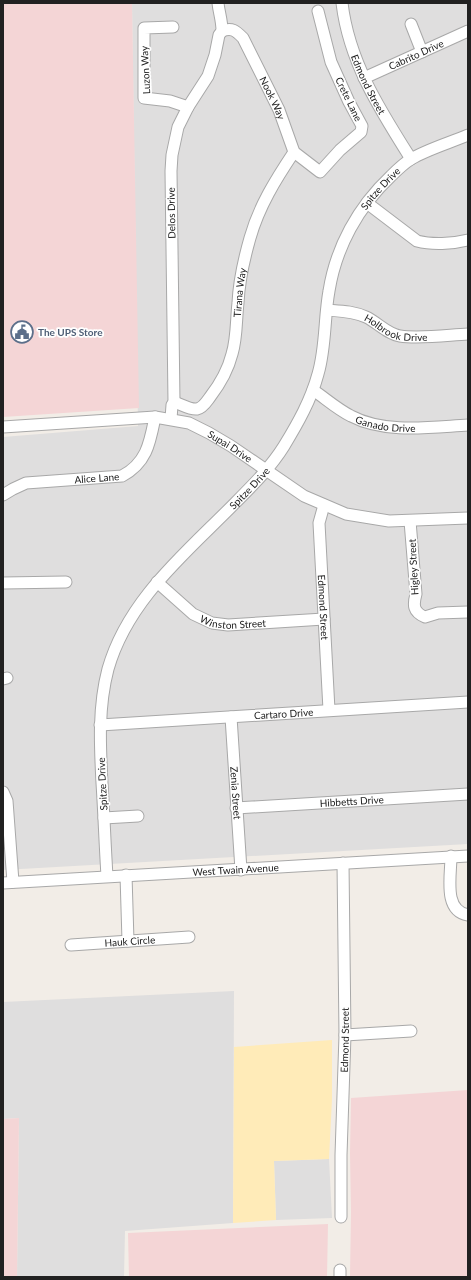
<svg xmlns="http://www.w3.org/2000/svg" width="471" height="1280" viewBox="0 0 471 1280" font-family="Lato,sans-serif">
<rect width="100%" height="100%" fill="#f2ede7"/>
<g fill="#dfdede">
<path d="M132,3H468V844L3,870V437L138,426Z"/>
<path d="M234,991L233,1223L125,1231L124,1277H17L19,1118L3,1119V1002Z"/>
<path d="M329,1159L332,1218L276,1220L274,1161Z"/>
</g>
<g fill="#f4d5d6">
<path d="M3,3H132L139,408L3,417Z"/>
<path d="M468,1090V1277H350L351,1212L350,1153L351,1098Z"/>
<path d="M19,1118L17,1277H3V1119Z"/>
<path d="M328,1224L327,1277H129L128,1233Z"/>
</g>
<path fill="#ffebb8" d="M332,1040V1099L329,1159L274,1161L276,1220L233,1223L234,1047Z"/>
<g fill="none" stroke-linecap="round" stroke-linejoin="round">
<g stroke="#a8a8a8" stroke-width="13">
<g id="minor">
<path id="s1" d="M342,3C349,62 380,110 411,159"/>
<path d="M411,24L422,52"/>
<path d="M173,27L144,28V98L170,101L188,107"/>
<path id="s2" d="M222,31C232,27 236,31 243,38L279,110L294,152L320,172L340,150L361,132L362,126L349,102L331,62L318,11"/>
<path id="s3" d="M364,78L468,31"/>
<path d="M367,203L417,241C432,245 452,244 468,240"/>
<path id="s4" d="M327,310C340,311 353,311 366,317C377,322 387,334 400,336C420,339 448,335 468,334"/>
<path id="s5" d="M313,390C325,398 337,409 351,416C385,434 431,427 468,425"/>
<path id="s6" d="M174,402C181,404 190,410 197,409C203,408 207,401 210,397C220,384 228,370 232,354C237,338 236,320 238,303C239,281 244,259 250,238C259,206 276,179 294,152"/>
<path d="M171,419L172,405L174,402L171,171L172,155L178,127L188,107L208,76L215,55L219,35L222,31C222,20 219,13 218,3"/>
<path id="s7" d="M3,427L155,417L189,423L209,433L231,446L304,496L346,514L389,521L468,518"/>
<path id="s8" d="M3,495L13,489L26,483L122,476C147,463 150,442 155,417"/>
<path id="s9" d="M324,505L319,523L329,710"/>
<path d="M410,521L416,594C413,605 413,612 425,617L438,613L468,612"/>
<path id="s10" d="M157,582L193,614L212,623L228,625L324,619"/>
<path d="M3,583L66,582"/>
<path d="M3,679L7,678"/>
<path id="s11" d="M231,717L241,870"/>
<path id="s12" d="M100,725L468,702"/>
<path d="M3,792L7,801L13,882"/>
<path id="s13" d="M236,808L468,794"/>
<path d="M104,818L138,816"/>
<path d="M451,856C451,876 443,911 468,915"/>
<path d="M126,875L128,941"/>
<path id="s14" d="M107,876C105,845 104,814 102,783C100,745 98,707 108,669C128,599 186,553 235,503C253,485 271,467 284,446C298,423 311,400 318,374C326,347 324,318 329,291C336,247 358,207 391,176C397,170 403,164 411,159C428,149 449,143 468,135"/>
<path id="s15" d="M3,883L468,856"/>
<path id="s16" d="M71,945L189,937"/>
<path d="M345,1035L411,1031"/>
<path id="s17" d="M341,1217V1155L345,1035L343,863"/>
<path d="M340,1277V1270"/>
</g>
</g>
<use href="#minor" stroke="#fff" stroke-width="11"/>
</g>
<defs>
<g id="civic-ring" transform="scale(1.15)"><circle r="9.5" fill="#fff" stroke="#5c6f8a" stroke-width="1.5"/><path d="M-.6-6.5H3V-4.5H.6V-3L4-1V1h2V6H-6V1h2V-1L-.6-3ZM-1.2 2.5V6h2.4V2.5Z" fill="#5c6f8a"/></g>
</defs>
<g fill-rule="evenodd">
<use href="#civic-ring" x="22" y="332"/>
</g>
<g text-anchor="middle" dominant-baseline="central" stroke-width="3.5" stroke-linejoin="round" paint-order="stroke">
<g font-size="10" fill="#212121" stroke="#fff">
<text stroke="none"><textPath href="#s3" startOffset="57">Cabrito Drive</textPath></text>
<text transform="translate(145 70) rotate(-93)">Luzon Way</text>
<text stroke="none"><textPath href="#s1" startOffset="86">Edmond Street</textPath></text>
<text stroke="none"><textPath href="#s2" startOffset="91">Nook Way</textPath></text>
<text transform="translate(349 99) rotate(64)">Crete Lane</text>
<text stroke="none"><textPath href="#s14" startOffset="775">Spitze Drive</textPath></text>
<text transform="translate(171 213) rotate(-91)">Delos Drive</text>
<text stroke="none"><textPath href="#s6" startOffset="153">Tirana Way</textPath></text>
<text stroke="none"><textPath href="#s4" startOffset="73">Holbrook Drive</textPath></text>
<text stroke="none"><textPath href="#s5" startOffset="82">Ganado Drive</textPath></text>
<text stroke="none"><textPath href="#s7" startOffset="234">Supai Drive</textPath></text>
<text stroke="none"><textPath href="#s8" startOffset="97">Alice Lane</textPath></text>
<text stroke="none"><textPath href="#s14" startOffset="440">Spitze Drive</textPath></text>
<text transform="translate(413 567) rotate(-93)">Higley Street</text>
<text stroke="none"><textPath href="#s9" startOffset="103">Edmond Street</textPath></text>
<text stroke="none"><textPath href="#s10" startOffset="90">Winston Street</textPath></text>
<text stroke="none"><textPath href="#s12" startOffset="184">Cartaro Drive</textPath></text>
<text transform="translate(102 784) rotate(-93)">Spitze Drive</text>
<text stroke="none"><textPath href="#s11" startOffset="76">Zenia Street</textPath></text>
<text stroke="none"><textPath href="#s13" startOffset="116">Hibbetts Drive</textPath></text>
<text stroke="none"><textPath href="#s15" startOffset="233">West Twain Avenue</textPath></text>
<text stroke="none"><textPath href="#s16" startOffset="59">Hauk Circle</textPath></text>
<text stroke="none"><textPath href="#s17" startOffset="177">Edmond Street</textPath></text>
</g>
<g font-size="10" font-weight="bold" fill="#4e5e75" stroke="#fff" text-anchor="start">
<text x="38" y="332">The UPS Store</text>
</g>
</g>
<rect width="471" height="1280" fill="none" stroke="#212121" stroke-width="8"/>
</svg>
